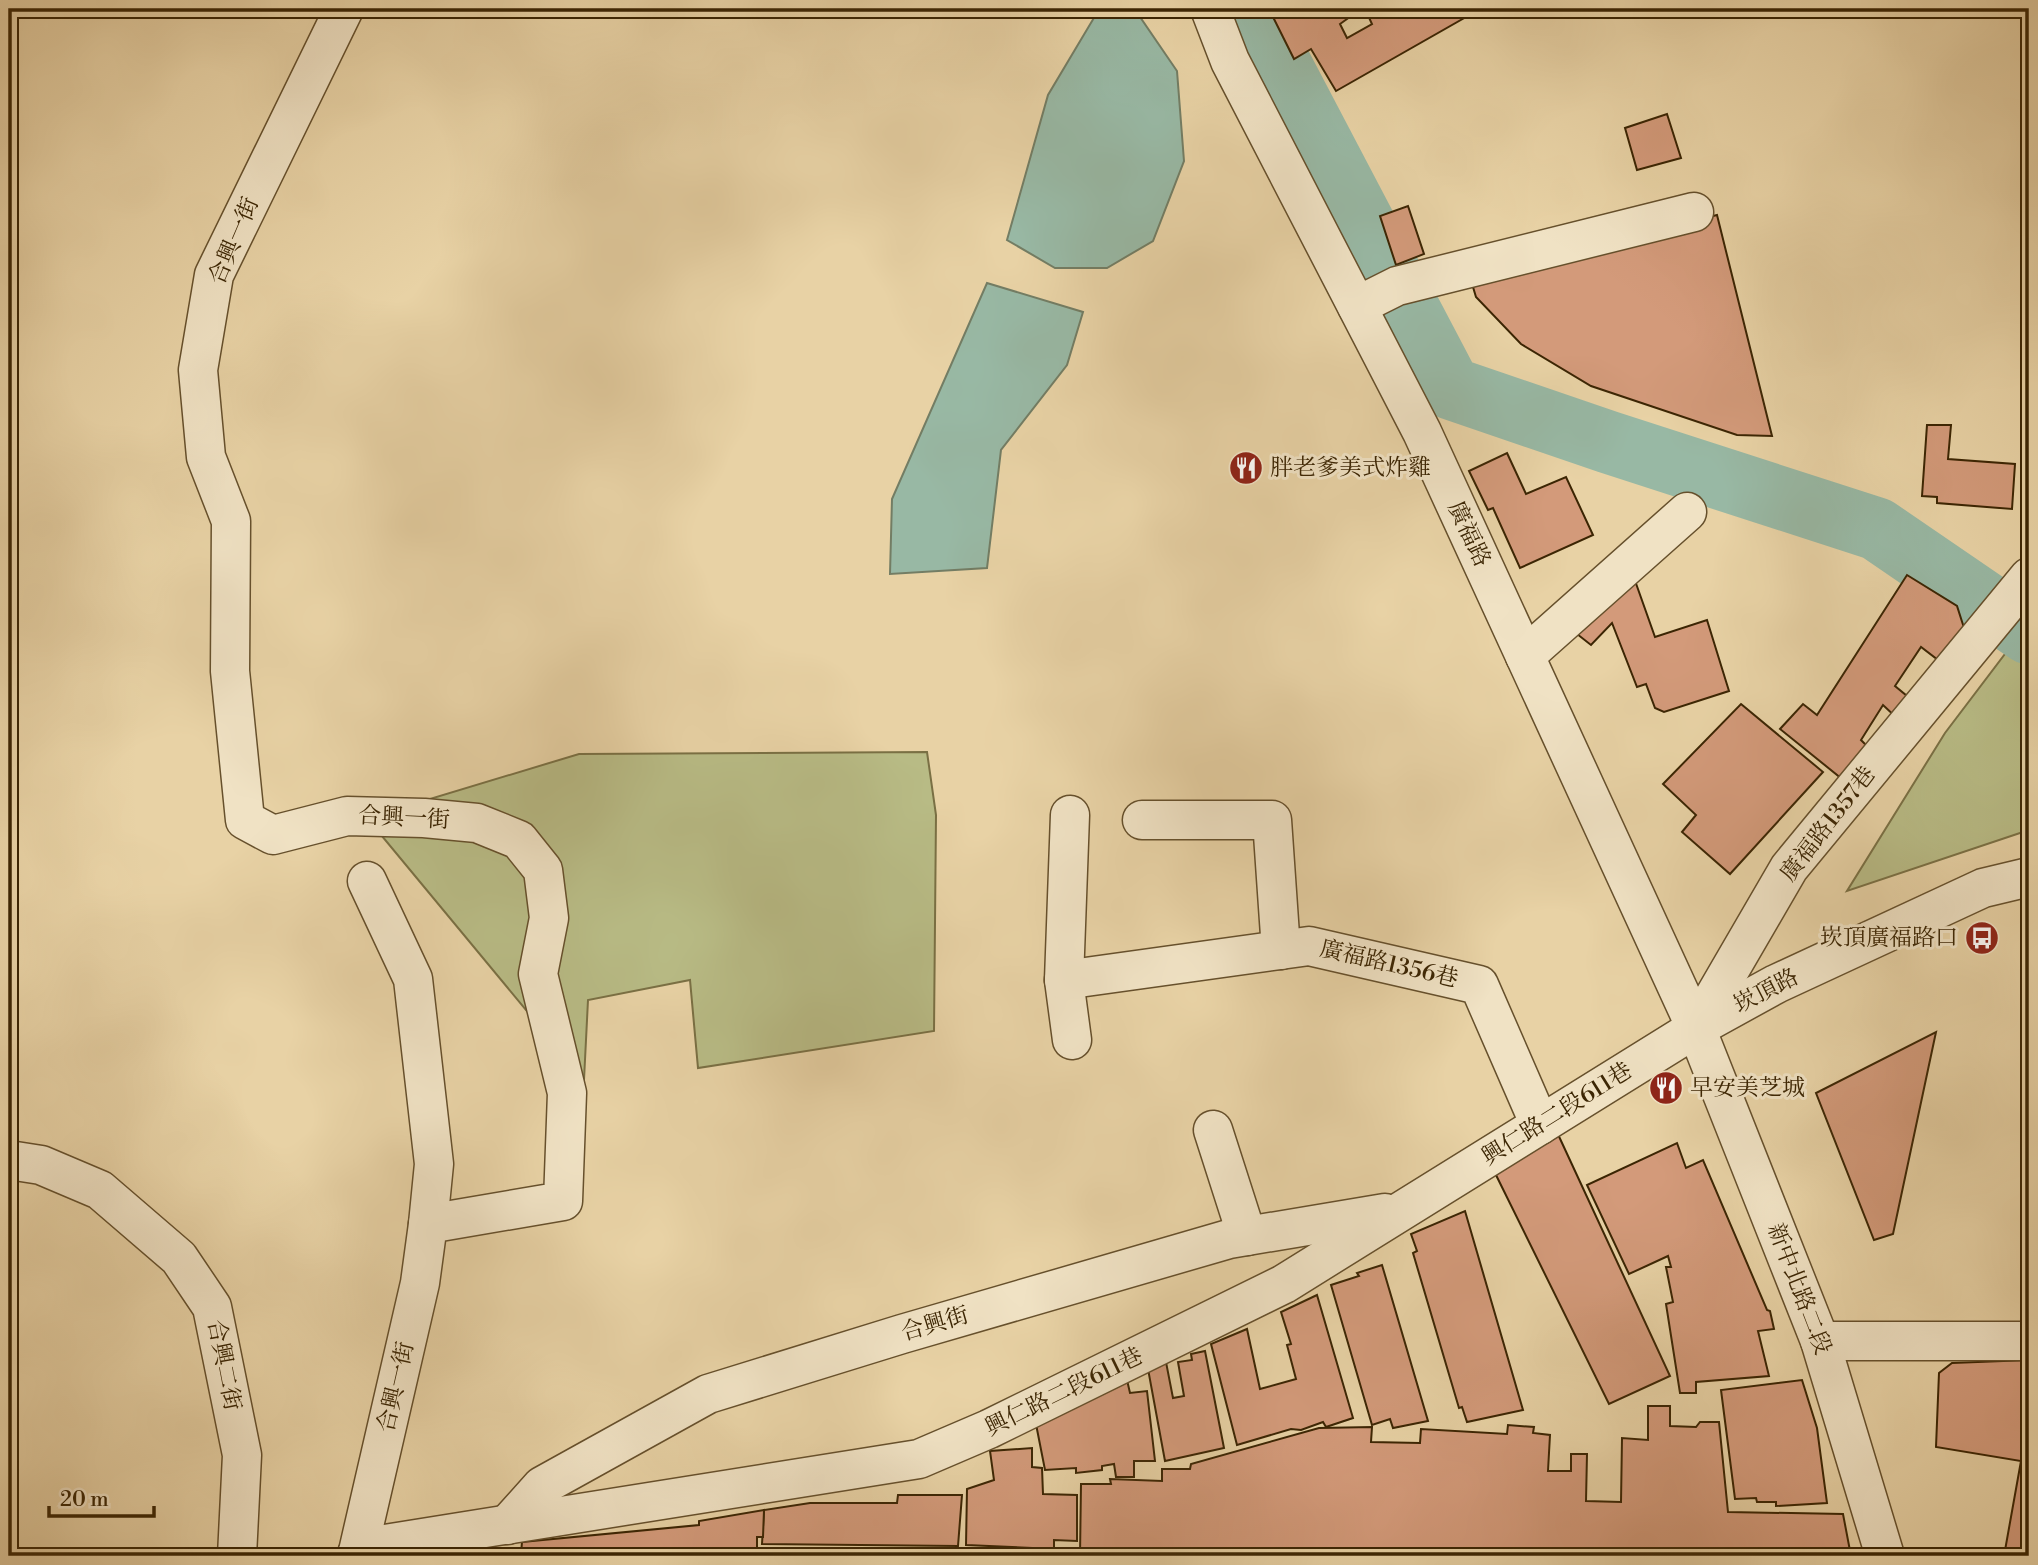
<svg xmlns="http://www.w3.org/2000/svg" width="2038" height="1565" viewBox="0 0 2038 1565" font-family="'Libre Bodoni','Noto Serif TC',serif">
<rect width="100%" height="100%" fill="#e8d2a5"/>
<filter id="stains"><feTurbulence type="fractalNoise" baseFrequency=".00286" numOctaves="4"/><feColorMatrix values="0 0 0 0 .2 0 0 0 0 .09 0 0 0 0 .02 0 0 0 .5 -.17"/></filter>
<radialGradient id="worn" r=".72"><stop offset=".6" stop-color="#630" stop-opacity="0"/><stop offset="1" stop-color="#630" stop-opacity=".3"/></radialGradient>
<g fill="#b8bb85" stroke="#7a7044" stroke-width="2">
<path d="M2008,650L2029,669V830L1847,891L1945,733Z"/>
<path d="M927,752L936,815L934,1031L698,1068L690,980L588,1000L584,1080L367,818L579,754Z"/>
</g>
<g fill="#98b8a4" stroke="#737d64" stroke-width="2">
<path d="M1098,11L1140,17L1177,71L1184,161L1153,241L1107,268H1055L1007,240L1048,95Z"/>
<path d="M987,283L1083,312L1067,365L1001,450L987,568L890,574L892,499Z"/>
</g>
<g fill="none" stroke-linecap="round" stroke-linejoin="round">
<path stroke="#98b8a4" stroke-width="63" d="M1251,9L1450,388L1608,442L1877,529L2029,633"/>
</g>
<g fill="#d39a7a" stroke="#3b2503" stroke-width="2">
<path d="M1269,9H1361L1340,24L1347,38L1372,24L1366,11L1369,9H1480L1336,91L1311,49L1294,59Z"/>
<path d="M1667,114L1681,158L1637,170L1625,128Z"/>
<path d="M1408,206L1424,254L1396,265L1380,216Z"/>
<path d="M1717,215L1772,436L1737,435L1591,386L1521,344L1476,297L1470,277Z"/>
<path d="M1927,425H1951L1948,459L2015,464L2012,509L1937,503V497L1922,496Z"/>
<path d="M1507,453L1526,494L1566,477L1593,535L1520,568L1493,508L1488,510L1469,471Z"/>
<path d="M1633,575L1655,637L1707,620L1729,691L1664,712L1655,708L1646,684L1637,687L1612,623L1591,645L1577,634Z"/>
<path d="M1907,575L1957,606L1965,631L1942,663L1921,647L1895,686L1913,701L1898,719L1883,705L1861,740L1877,756L1852,787L1780,729L1803,704L1817,715Z"/>
<path d="M1741,704L1823,772L1730,874L1682,832L1696,815L1663,784Z"/>
<path d="M1936,1032L1893,1234L1874,1240L1816,1093Z"/>
<path d="M1556,1130L1670,1376L1609,1404L1495,1173Z"/>
<path d="M1677,1143L1686,1168L1703,1160L1767,1310L1770,1311L1774,1329L1758,1331L1769,1376L1696,1382V1393H1680L1666,1304L1673,1302L1666,1267H1671L1668,1256L1629,1274L1587,1185Z"/>
<path d="M1465,1211L1523,1410L1467,1422L1462,1407L1459,1408L1413,1253L1417,1251L1411,1234Z"/>
<path d="M1382,1265L1428,1421L1393,1428L1390,1419L1372,1425L1331,1285L1359,1276L1357,1273Z"/>
<path d="M1317,1295L1353,1418L1326,1427L1323,1422L1301,1430L1291,1429L1237,1445L1211,1344L1247,1329L1260,1389L1296,1379L1287,1345L1291,1344L1281,1312Z"/>
<path d="M1205,1351L1224,1448L1165,1461L1148,1369L1166,1362L1173,1398L1184,1396L1178,1362L1192,1360L1191,1354Z"/>
<path d="M2029,1360V1556H2004L2021,1461L1936,1447L1939,1373L1952,1363Z"/>
<path d="M1127,1380L1130,1393L1147,1391L1155,1461H1134V1477H1116L1114,1464L1102,1466V1470L1076,1473V1468L1045,1470L1035,1419Z"/>
<path d="M1802,1380L1817,1428L1827,1503L1776,1506V1502H1757L1756,1498L1735,1499L1721,1390Z"/>
<path d="M1648,1406H1670V1426L1696,1427L1700,1422H1719L1728,1512L1843,1514L1851,1556H1080L1081,1484H1111L1110,1479L1162,1481V1469H1190L1191,1464L1319,1428L1372,1427L1371,1442L1420,1443L1421,1429L1507,1434L1508,1425L1534,1427L1533,1433L1550,1435L1548,1471H1571V1454H1587L1586,1501L1621,1502L1622,1438L1648,1440Z"/>
<path d="M1032,1448V1467L1042,1468L1043,1494L1077,1495V1541L1054,1540V1549L966,1545L967,1489L994,1480L990,1451Z"/>
<path d="M898,1495H962L958,1546L762,1544L764,1510L810,1503H897Z"/>
<path d="M764,1510L763,1537H757V1550L666,1556L521,1554L522,1542L699,1525V1521Z"/>
</g>
<g fill="none" stroke-linecap="round" stroke-linejoin="round">
<g stroke="#66502c" stroke-width="41">
<g id="minor">
<path d="M344,9L214,275L198,370L206,457L231,521L230,671L245,820L273,835L347,816L424,818L477,823L519,840L543,870L549,918L538,974L567,1093L563,1201L428,1224L420,1283L357,1556"/>
<path d="M1210,9L1230,61L1422,432L1696,1028L1820,1341L1885,1556"/>
<path d="M1357,306L1397,286L1694,212"/>
<path d="M1525,656L1687,512"/>
<path d="M1070,815L1064,980L1072,1040"/>
<path d="M1142,820H1272L1281,950"/>
<path d="M367,881L413,979L434,1164L428,1224"/>
<path d="M1064,980L1309,946L1479,985L1540,1125"/>
<path d="M1696,1028L1789,868L2029,577"/>
<path d="M1213,1130L1247,1236"/>
<path d="M9,1160L41,1165L100,1190L179,1258L212,1307L242,1455L237,1556"/>
<path d="M1820,1341H2029"/>
<path d="M507,1525L542,1486L708,1394L902,1334L1229,1239L1385,1213"/>
<path d="M356,1556L385,1544L919,1459L989,1429L1284,1284L1696,1028L1776,984L1983,888L2029,877"/>
</g>
</g>
<use href="#minor" stroke="#f0e2c4" stroke-width="38"/>
</g>
<defs>
<g id="restaurant-disc" transform="scale(1.75)"><circle r="9.5" fill="#8f2418" stroke="#f0e2c4"/><path d="M-5-6h1v4h1v-4h1v4h1v-4h1v5L-1.5 .5V6h-2V.5L-5-1ZM5-6V6H3V1.5H1.5Q1.5-4 5-6Z" fill="#fff"/></g>
<g id="bus-disc" transform="scale(1.75)"><circle r="9.5" fill="#8f2418" stroke="#f0e2c4"/><path d="M-5-6H5V4H4V6H2V4H-2V6H-4V4H-5ZM-3.5-4V0h7V-4ZM-3.5 1.2v1.5H-2V1.2ZM2 1.2v1.5H3.5V1.2Z" fill="#fff"/></g>
</defs>
<g fill-rule="evenodd">
<use href="#restaurant-disc" x="1246" y="468"/>
<use href="#bus-disc" x="1982" y="938"/>
<use href="#restaurant-disc" x="1666" y="1088"/>
</g>
<g text-anchor="middle" dominant-baseline="central" stroke-width="6" stroke-linejoin="round" paint-order="stroke">
<g font-size="23" fill="#3b2503" stroke="#f0e2c4">
<text transform="translate(234 241) rotate(-67)">合興一街</text>
<text transform="translate(1469 534) rotate(65)">廣福路</text>
<text transform="translate(404 818) rotate(3)">合興一街</text>
<text transform="translate(1828 824) rotate(-52)">廣福路1357巷</text>
<text transform="translate(1389 964) rotate(13)">廣福路1356巷</text>
<text transform="translate(1766 991) rotate(-27)">崁頂路</text>
<text transform="translate(1557 1114) rotate(-32)">興仁路二段611巷</text>
<text transform="translate(1799 1289) rotate(69)">新中北路二段</text>
<text transform="translate(935 1324) rotate(-16)">合興街</text>
<text transform="translate(224 1365) rotate(79)">合興二街</text>
<text transform="translate(396 1387) rotate(-77)">合興一街</text>
<text transform="translate(1064 1392) rotate(-26)">興仁路二段611巷</text>
</g>
<g font-size="23" fill="#3b2503" stroke="#f0e2c4" text-anchor="start">
<text x="1270" y="468">胖老爹美式炸雞</text>
<text x="1958" y="938" text-anchor="end">崁頂廣福路口</text>
<text x="1690" y="1088">早安美芝城</text>
</g>
</g>
<rect width="2038" height="1565" fill="none" stroke="#e8d2a5" stroke-width="35"/>
<rect x="10" y="10" width="2017" height="1544" fill="none" stroke="#3b2503" stroke-width="3.5"/>
<rect x="18" y="18" width="2003" height="1530" fill="none" stroke="#3b2503" stroke-width="2"/>
<path d="M49 1506v10h105v-10" fill="none" stroke="#3b2503" stroke-width="3.5"/>
<text x="60" y="1506" font-size="21" fill="#3b2503" stroke="#f0e2c4" stroke-width="5" paint-order="stroke">20 m</text>
<rect width="100%" height="100%" filter="url(#stains)"/>
<rect width="100%" height="100%" fill="url(#worn)"/>
</svg>
